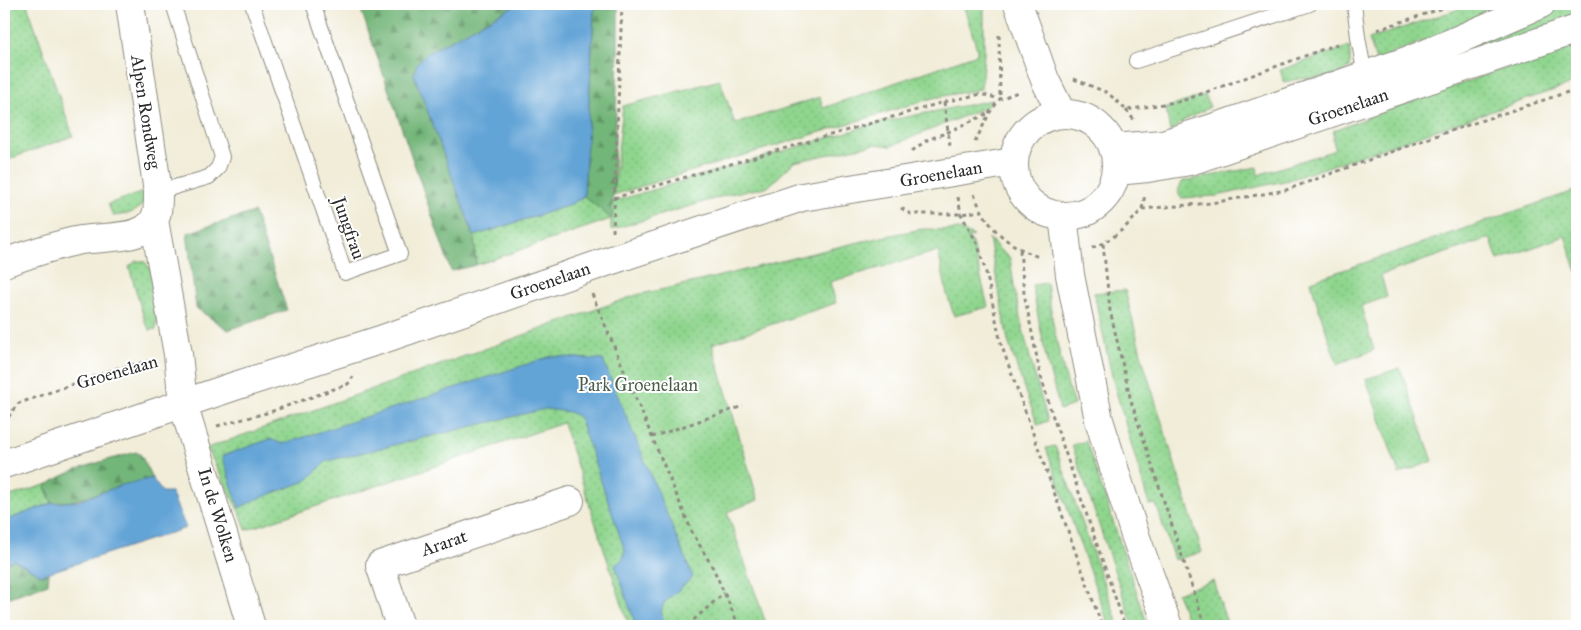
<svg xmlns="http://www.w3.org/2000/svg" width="1581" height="630" viewBox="0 0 1581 630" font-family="'IM FELL Great Primer',serif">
<defs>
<pattern id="green-dots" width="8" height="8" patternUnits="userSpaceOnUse" patternTransform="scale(1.25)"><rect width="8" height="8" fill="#8fd58e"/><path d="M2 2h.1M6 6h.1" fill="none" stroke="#7cb77b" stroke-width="1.8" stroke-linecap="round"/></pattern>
<pattern id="forest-firs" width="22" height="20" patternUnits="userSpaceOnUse" patternTransform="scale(1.25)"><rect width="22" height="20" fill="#73b679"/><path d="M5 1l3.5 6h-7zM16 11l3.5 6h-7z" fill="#5f9463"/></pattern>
</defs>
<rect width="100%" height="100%" fill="#fff"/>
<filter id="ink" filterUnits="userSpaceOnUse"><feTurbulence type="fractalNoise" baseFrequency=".02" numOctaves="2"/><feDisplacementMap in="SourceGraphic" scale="10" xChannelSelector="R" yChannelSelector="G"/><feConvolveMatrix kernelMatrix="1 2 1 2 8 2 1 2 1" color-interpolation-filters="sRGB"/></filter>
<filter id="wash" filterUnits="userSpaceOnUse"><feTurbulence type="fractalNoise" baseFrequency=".0096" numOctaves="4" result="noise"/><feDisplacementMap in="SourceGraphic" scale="20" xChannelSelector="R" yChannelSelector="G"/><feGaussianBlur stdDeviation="1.12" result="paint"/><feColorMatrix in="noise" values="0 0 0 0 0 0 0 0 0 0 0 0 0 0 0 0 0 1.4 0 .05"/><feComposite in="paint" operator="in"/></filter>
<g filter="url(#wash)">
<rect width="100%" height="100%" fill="#f1edd9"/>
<g fill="url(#green-dots)" stroke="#5d805c">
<path d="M4,4H27L73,136L4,161Z"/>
<path d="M963,4H983L984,5V53L981,89L933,98L613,195L623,106L720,80L735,124L820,97L823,108L977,54V49Z"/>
<path d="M1474,4H1511L1376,61L1369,39Z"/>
<path d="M1564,4H1574L1577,16L1474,55L1470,41Z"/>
<path d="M1577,45V79L1566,86L1289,180L1217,196L1181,198C1176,192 1179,187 1183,181L1257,167L1258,175L1332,151L1335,148L1333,140L1334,130L1491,73Z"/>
<path d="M1350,46V68L1333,76L1299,79L1284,82L1280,70Z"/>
<path d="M1205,95L1210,107L1185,120L1170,132L1166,108Z"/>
<path d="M992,100L986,107L891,146L875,144L794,162L768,187L730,194L611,230V219L476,265L474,236L570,205L584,196L612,218V202L881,122Z"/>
<path d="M1577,190V272L1565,236L1498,260L1490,238L1381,275L1387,297L1361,306L1374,350L1337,364L1315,297L1311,281Z"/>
<path d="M146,191C144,212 131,214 113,216L108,204Z"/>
<path d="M958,229L974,236L967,238L971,241L974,249L988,307L954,316L947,294L938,251L830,282L836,303L712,344L758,500L727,512L767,626H629L563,423L246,530L243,520L207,448L636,295C730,276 822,248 916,230C930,227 944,232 958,229Z"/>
<path d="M989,238L1000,250L1010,258C1017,314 1032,367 1048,421L1038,425L1026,394L1008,341Z"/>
<path d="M136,261H144L150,268L157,315L156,329L150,330L145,322L129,267Z"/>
<path d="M1047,283C1052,325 1061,366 1074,405L1060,410L1046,358L1032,285Z"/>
<path d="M1125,290L1143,361L1202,552L1174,560L1156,504L1149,505L1113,381L1094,293Z"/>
<path d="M1400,368L1433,461L1399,474L1366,379Z"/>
<path d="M1086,441L1148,626H1133L1072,445Z"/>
<path d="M1055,446L1119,626H1109L1046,448Z"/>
<path d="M51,483L45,487L52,503L4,521V498Z"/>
<path d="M1213,581L1228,626H1189L1177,593Z"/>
</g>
<g fill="url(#forest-firs)" stroke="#4f7052">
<path d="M359,4H517L427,53L474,236L476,265L451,271Z"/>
<path d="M600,4H618V54L612,219L584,196L594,10Z"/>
<path d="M254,212L287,310L228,330L196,308L187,233Z"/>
<path d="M136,452L141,455L152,478L72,501L52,503L45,487C67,469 108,460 136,452Z"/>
<path d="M14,560L41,575L49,573L48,584L4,599V564Z"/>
</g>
<g fill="#63a4d7" stroke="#476881">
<path d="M517,4H600L594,11L584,196L570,205L474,236L414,75L417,63L427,53Z"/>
<path d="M552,356L603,360L693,577L664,603L661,612L666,626H636L615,565L622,560L625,551L579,417L569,412L545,409L327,461L306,481L255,500L239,508L222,456L270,439L283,444Z"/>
<path d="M152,478L162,492H171L186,528L41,575L14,560L4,564V521L52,503L78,501L122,485Z"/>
</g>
</g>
<g filter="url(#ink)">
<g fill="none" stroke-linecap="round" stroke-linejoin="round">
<g stroke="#8e8c82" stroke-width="16">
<g id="service">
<path d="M252,4L345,273L400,254L313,4"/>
<path d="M1354,4L1358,37L1365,76"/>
<path d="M1136,61L1310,4"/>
<path d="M158,192L209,177L218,168L222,157L173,4"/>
</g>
</g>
<g stroke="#8e8c82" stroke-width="30">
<g id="minor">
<path d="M1018,4L1045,80L1062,114"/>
<path d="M154,220L178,354L183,404L251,626"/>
<path d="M4,263C29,254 55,245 81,240C100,237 129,239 145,229C159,221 158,206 158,192L130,4"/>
<path d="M400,626L380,565L570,501"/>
</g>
</g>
<g stroke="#8e8c82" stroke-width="30">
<g id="tertiary">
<circle cx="1065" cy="165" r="51"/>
<path d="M1113,148L1163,144L1228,123L1418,57L1541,4"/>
<path d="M1116,171L1148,168L1190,161L1577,29"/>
<path d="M1063,216L1070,275L1099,420L1135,535L1168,626"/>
<path d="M4,464L235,386L383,339L612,260L802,197L1013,162"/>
</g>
</g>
<g stroke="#8e8c82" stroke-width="3" stroke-dasharray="4 4" stroke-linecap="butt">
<path d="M1377,30L1455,4"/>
<path d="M999,35L1000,99"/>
<path d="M1074,79L1108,93L1126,110L1182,101L1340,43"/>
<path d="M944,102L950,146"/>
<path d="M1126,110L1134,120"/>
<path d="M975,142L990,112L1000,99L1020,91"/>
<path d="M912,151L927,140L948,132L989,113"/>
<path d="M974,194C988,229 1005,244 1041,258"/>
<path d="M958,197L961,214L978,245L987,276L1001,344L1102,626"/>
<path d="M614,198L944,102L981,94L1000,99"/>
<path d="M901,208L911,214H961L981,211"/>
<path d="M1142,209L1145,195"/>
<path d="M613,232L622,4"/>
<path d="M1103,244L1110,310L1131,401L1205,626"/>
<path d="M1092,248C1113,240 1128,226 1142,209L1211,203L1286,190L1432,137L1568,92L1577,86"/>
<path d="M1020,250L1024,293L1040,373L1052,414L1125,626"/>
<path d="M592,294L692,532L713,568L739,626"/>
<path d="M4,424L17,404L118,368L151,361"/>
<path d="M217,426L270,412L348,384L353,377"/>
<path d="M652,437L743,406"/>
<path d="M689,626V624L724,593"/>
</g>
<use href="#service" stroke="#fff" stroke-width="14"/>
<use href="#minor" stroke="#fff" stroke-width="28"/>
<use href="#tertiary" stroke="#fff" stroke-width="28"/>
</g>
</g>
<g text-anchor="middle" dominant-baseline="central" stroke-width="4" stroke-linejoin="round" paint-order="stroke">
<g font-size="18" fill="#2b2b2b" stroke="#fff">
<text transform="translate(1348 107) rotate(-19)">Groenelaan</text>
<text transform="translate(146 112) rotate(81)">Alpen Rondweg</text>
<text transform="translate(941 174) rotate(-10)">Groenelaan</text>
<text transform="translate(349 228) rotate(71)">Jungfrau</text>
<text transform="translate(550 281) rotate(-19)">Groenelaan</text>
<text transform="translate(117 372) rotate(-16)">Groenelaan</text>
<text transform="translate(218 515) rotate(73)">In de Wolken</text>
<text transform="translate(444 543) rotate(-19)">Ararat</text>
</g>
<g font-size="18" fill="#495e49" stroke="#fff">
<text x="638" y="385">Park Groenelaan</text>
</g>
</g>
<rect width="1581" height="630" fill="none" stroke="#fff" stroke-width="20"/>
</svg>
